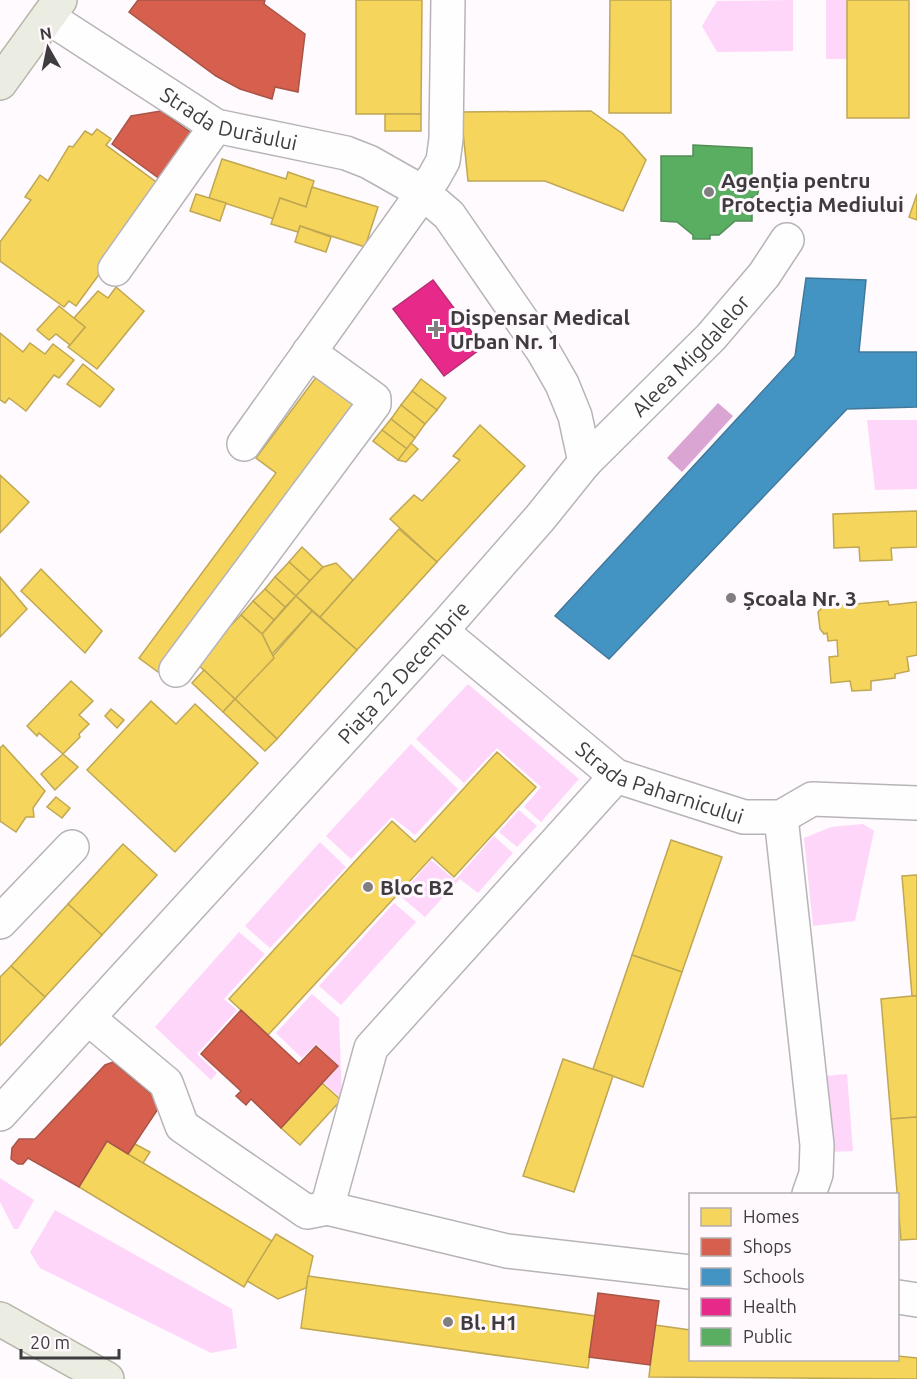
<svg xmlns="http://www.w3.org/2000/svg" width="917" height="1379" viewBox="0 0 917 1379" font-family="Ubuntu,sans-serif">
<rect width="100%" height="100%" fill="#fefafd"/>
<g fill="#fed6f9">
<path d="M793,0V51L717,52L702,26L717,1Z"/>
<rect x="826" y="0" width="21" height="59"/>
<path d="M867,420H917V489L875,490Z"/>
<path d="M468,684L579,779L541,822L524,807L541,787L497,748L464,783L416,739Z"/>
<path d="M411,744L458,789L415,835L392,817L351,859L326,836Z"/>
<path d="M519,810L537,826L517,847L499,832Z"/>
<path d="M863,824L874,831L855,921L813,926L804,838L831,827Z"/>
<path d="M494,836L513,853L478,893L460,879L425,917L400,896L431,860L455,880Z"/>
<path d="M320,842L346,867L270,948L245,926Z"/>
<path d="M394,903L416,922L341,1005L319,986Z"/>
<path d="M239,932L265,954L224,999L237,1010L197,1054L217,1073L211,1080L155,1027Z"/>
<path d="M312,994L339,1018L342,1099L324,1083L339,1066L316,1044L302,1058L276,1033Z"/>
<path d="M847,1074L853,1151L831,1152L825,1076Z"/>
<path d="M0,1178L34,1200L18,1229H14L0,1202Z"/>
<path d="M55,1210L232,1309L237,1348L211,1353L40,1268L30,1252Z"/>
</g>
<path fill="#daa4d3" d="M718,403L733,416L682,472L667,458Z"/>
<g fill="#f6d55c" stroke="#bfa753" stroke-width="1.5">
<path d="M356,0H422L421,114H356Z"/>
<path d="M610,0H671V113H609Z"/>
<rect x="847" y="0" width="62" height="118"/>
<path d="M591,111L623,134L646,160L623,211L545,181H468L461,112Z"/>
<rect x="385" y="114" width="36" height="17"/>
<path d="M97,129L111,139L106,145L163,187L76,306L69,301L64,307L0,261V242L31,200L25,197L40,175L48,181L69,146L73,147L85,131L92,135Z"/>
<path d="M222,159L286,179L288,172L314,181L306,207L280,198L274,219L209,198Z"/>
<path d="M312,187L378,207L365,247L300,226L298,232L271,224L280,198L306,207Z"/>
<path d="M196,194L226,203L220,221L190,211Z"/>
<path d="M917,194V220L909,217Z"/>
<path d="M300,226L331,237L326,252L295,242Z"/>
<path d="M116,287L144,311L97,369L68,347L85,327L74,318L98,291L108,298Z"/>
<path d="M59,306L85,327L70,345L56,334L49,340L37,330Z"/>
<path d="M0,333L23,352L30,343L45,354L53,344L74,360L59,378L54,375L26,411L9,398L5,403L0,400Z"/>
<path d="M83,364L114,389L100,407L67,384Z"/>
<path d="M323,368L362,397L158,672L139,658L276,473L256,458Z"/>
<path d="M421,379L446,398L437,410L412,391Z"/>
<path d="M412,391L437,410L425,424L401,405Z"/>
<path d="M401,405L425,424L415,438L391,419Z"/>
<path d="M391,419L415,438L407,449L382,430Z"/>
<path d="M480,425L525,466L437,562L390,519L414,495L422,501L460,460L453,456Z"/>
<path d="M382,430L407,449L398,460L373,441Z"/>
<path d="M411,443L418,449L406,462L398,460Z"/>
<path d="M0,475L29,502L0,533Z"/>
<path d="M917,511V547L891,548L892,560L860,561L859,547L834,548L833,514Z"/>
<path d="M399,529L437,562L357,650L320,617Z"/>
<path d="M302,547L323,567L310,581L289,562Z"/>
<path d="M289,562L310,581L296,596L275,577Z"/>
<path d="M336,563L353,580L320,617L296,596L323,567Z"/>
<path d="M41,569L102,631L85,653L21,591Z"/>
<path d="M0,577L27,609L0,637Z"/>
<path d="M275,577L296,596L285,607L265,589Z"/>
<path d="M265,589L285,607L274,620L253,601Z"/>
<path d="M296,596L312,611L272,654L262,634Z"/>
<path d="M253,601L274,620L262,634L241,615Z"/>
<path d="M888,601L889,605L917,602V655L907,657L909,671L895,674V678L871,681V690L852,691L850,681L831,683L829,657L838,656L837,640L828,641L827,633L824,634L820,629L818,612L823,607Z"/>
<path d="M312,611L357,650L277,739L235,699Z"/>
<path d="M241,615L262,634L274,658L235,699L195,662Z"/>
<path d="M204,670L235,699L223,712L192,683Z"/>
<path d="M71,681L93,701L79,715L89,724L79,734L80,737L63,754L39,733L37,736L27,726Z"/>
<path d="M235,699L277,739L265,751L223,712Z"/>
<path d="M151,701L176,724L195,704L258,763L175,852L87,770Z"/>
<path d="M111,709L124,720L117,728L105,716Z"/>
<path d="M3,745L45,791L33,808L34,817H26L16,832L0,821V748Z"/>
<path d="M497,752L536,787L454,877L432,857L268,1035L229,999L392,821L415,842Z"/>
<path d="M63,754L78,767L55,790L41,774Z"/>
<path d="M56,797L70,808L62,818L47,807Z"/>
<path d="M671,840L722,857L682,972L632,955Z"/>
<path d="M123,844L157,875L102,935L68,904Z"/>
<path d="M917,875V996H912L902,876Z"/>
<path d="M68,904L102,935L45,997L11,966Z"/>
<path d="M632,955L682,972L643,1087L593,1069Z"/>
<path d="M11,966L45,997L0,1046V977Z"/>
<path d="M912,996H917V1117L891,1119L881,999Z"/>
<path d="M563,1059L613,1076L574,1192L523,1176Z"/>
<path d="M322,1083L341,1100L300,1145L281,1128Z"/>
<path d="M917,1117V1239L901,1240L891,1119Z"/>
<path d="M107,1141L272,1241L244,1287L79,1187Z"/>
<path d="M135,1144L150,1152L143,1163L128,1154Z"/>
<path d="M276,1234L313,1256L306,1288L278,1299L247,1281Z"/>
<path d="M308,1276L595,1316L588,1368L301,1328Z"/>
<path d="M655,1325L690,1330V1360H898V1356L917,1358V1379L649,1377Z"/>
</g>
<g fill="#d6604d" stroke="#a85548" stroke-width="1.5">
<path d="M138,0H265L264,4L305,34L298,92L275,87L272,99L240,89L216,76L129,12Z"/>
<path d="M161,111L197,137L164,182L112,144L131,116Z"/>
<path d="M241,1010L299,1064L316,1046L338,1066L281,1128L251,1099L246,1105L236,1096L241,1091L201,1054Z"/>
<path d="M113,1062L162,1103L128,1154L107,1141L79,1187L28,1158L23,1164H18L11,1159L12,1148L19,1139H35L105,1065Z"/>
<path d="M598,1293L659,1301L650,1365L589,1357Z"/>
</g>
<path fill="#4393c3" stroke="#42799b" stroke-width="1.5" d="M806,278L866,280L859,352H917V407L847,409L609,659L555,616L795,356Z"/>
<path fill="#e7298a" stroke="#b42f73" stroke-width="1.5" d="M433,280L483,347L444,376L393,309Z"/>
<path fill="#5aae61" stroke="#528c56" stroke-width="1.5" d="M693,145L752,148V182L756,183L759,189L757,196L752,197V221H735L719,235H710V239H693V235L677,222L661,221V156H693Z"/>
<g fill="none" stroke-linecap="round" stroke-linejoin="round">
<g stroke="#b7b4b7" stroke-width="36">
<g id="minor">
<path id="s1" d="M48,17L216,126L346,153L369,162L422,192L449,215L543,351L562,384L575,416L585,462"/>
<path d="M115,269L216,126"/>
<path d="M244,444L434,177L443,161L446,139L448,0"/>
<path id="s2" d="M441,631L616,776L744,817H781L812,799L917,803"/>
<path d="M176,670L374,404V399L309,352"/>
<path d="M781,817L817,1145L816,1174L809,1194"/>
<path d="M0,922L72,847"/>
<path d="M88,1018L166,1083L182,1126L307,1212L327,1208L371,1048L616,776"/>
<path id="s3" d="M0,1114L441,631L540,518L585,462L711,337L764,275L787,240"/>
<path d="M327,1208L507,1251L690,1272"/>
<path d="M898,1297L917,1300"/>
</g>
</g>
<g stroke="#b6b5a7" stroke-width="36">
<g id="major">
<path d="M0,83L60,0"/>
<path d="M0,1319L107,1379"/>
</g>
</g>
<use href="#minor" stroke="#fffeff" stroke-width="33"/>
<use href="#major" stroke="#ebece2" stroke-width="33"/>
</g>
<g fill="#817e81" stroke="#fff9fe" stroke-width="2">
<circle cx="709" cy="192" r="6"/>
<path d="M433 320h6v6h6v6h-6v6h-6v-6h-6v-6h6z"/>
<circle cx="731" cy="598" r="6"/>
<circle cx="368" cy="887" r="6"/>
<circle cx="448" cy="1322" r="6"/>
</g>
<g text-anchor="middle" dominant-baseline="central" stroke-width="6" stroke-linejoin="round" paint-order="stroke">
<g font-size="21" fill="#3e3c3e" stroke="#fff9fe">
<text stroke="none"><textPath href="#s1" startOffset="210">Strada Durăului</textPath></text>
<text stroke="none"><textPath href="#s3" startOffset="1026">Aleea Migdalelor</textPath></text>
<text stroke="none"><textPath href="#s3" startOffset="598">Piața 22 Decembrie</textPath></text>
<text stroke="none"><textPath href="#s2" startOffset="270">Strada Paharnicului</textPath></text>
</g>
<g font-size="21" font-weight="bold" fill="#3e3c3e" stroke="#fff9fe" text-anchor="start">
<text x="721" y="180">Agenția pentru<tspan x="721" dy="24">Protecția Mediului</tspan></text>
<text x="450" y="317">Dispensar Medical<tspan x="450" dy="24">Urban Nr. 1</tspan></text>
<text x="743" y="598">Școala Nr. 3</text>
<text x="380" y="887">Bloc B2</text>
<text x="460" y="1322">Bl. H1</text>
</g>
</g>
<rect x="689" y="1193" width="210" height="168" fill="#fff9fe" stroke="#b2adb1" stroke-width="1.5"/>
<rect x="701" y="1208" width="30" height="18" fill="#f6d55c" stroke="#b2adb1" stroke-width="1.5"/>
<text x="743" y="1223" font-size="18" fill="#3e3c3e">Homes</text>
<rect x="701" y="1238" width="30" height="18" fill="#d6604d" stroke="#b2adb1" stroke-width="1.5"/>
<text x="743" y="1253" font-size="18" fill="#3e3c3e">Shops</text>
<rect x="701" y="1268" width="30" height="18" fill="#4393c3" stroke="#b2adb1" stroke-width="1.5"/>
<text x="743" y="1283" font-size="18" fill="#3e3c3e">Schools</text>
<rect x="701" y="1298" width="30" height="18" fill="#e7298a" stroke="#b2adb1" stroke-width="1.5"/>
<text x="743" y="1313" font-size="18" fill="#3e3c3e">Health</text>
<rect x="701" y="1328" width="30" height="18" fill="#5aae61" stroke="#b2adb1" stroke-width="1.5"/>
<text x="743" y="1343" font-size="18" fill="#3e3c3e">Public</text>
<g transform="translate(48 48) rotate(351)" stroke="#fff9fe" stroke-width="4.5" paint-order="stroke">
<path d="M0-4.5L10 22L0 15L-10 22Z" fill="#3e3c3e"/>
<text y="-9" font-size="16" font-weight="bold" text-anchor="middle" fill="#3e3c3e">N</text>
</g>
<path d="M21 1349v9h98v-9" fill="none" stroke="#3e3c3e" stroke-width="3"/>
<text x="30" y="1349" font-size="18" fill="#3e3c3e" stroke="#fff9fe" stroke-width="4.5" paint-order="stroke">20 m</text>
</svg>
